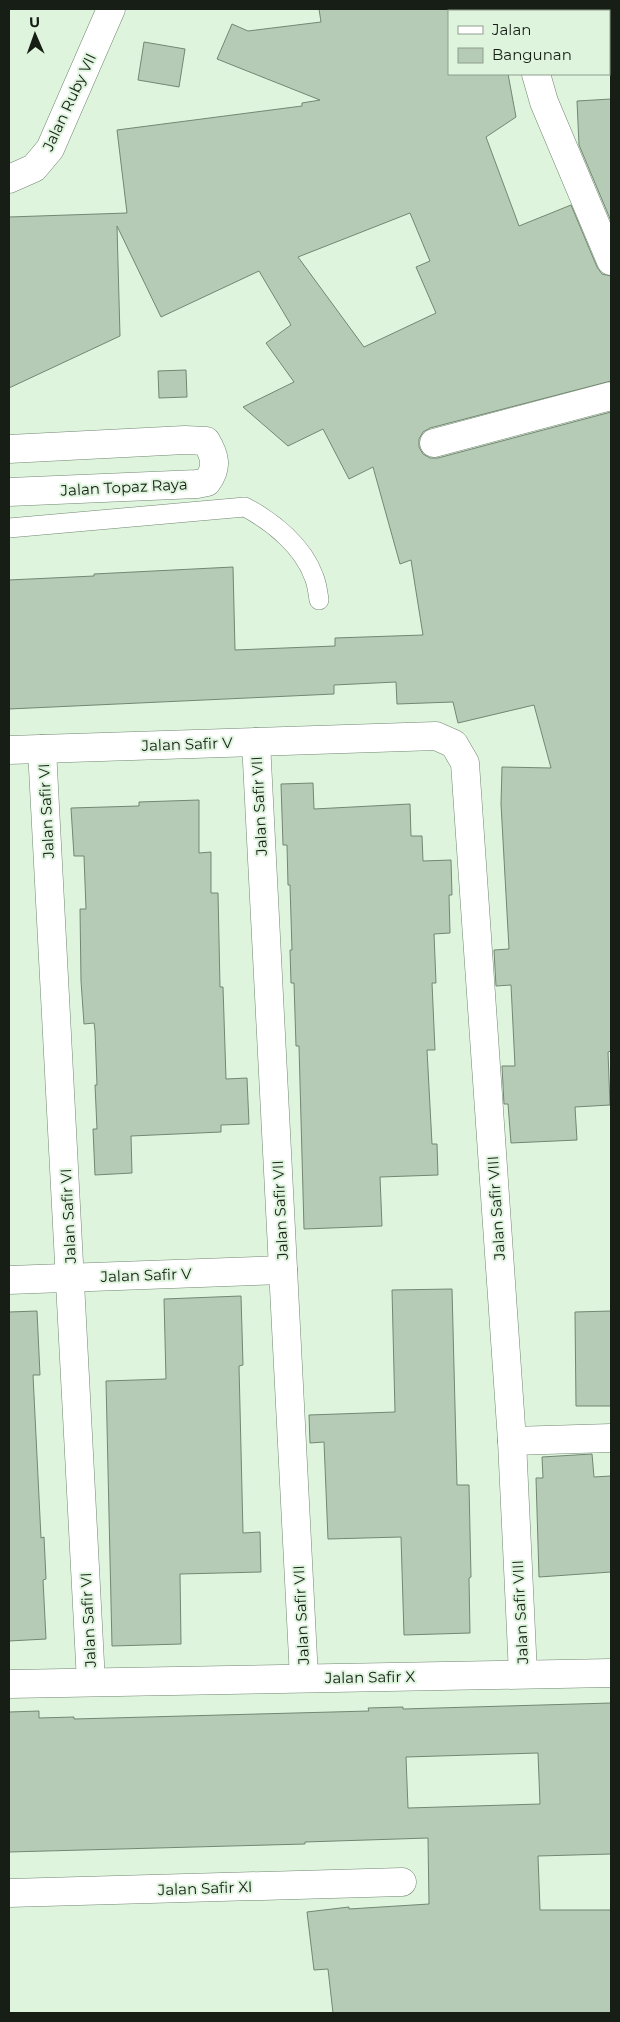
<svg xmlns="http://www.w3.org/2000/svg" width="620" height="2022" viewBox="0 0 620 2022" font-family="Montserrat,sans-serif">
<rect width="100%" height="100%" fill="#def4dd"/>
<g fill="#b6cbb5" stroke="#738773" fill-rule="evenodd">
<path d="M319,9H449V74H508L516,117L486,137L519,226L571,205L597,267L602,274L611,276V381L430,428L423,432L419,439V447L423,454L430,458H438L611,412V1051L608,1052L610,1105L575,1107L577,1140L511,1143L508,1104H504L502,1066H515L511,985L496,986L494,950L509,949L501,804L502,767L551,768L534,705L458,723L453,702L397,704L396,682L334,685V694L9,709V580L94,576V574L233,567L235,650L335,646V638L423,635L411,560L400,564L373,467L349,479L323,429L288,446L243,407L294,382L266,343L291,325L259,271L161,317L117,226L120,336L9,388V217L127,213L117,130L302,106V103L320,100L217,59L232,24L248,31L321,22ZM410,213L430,261L416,267L436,313L364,347L298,257Z"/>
<path d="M144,42L185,49L179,87L138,80Z"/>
<path d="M611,99V221L579,145L577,101Z"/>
<path d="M186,370L187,397L159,398L158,371Z"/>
<path d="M313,783L314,809L410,804L411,836H422L423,861L451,860L452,895H449L450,933L434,934L436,983H432L435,1050H427L432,1144H437L438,1175L380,1177L382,1226L304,1229L299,1046H296L294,983H291L290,950H292L290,885H288L287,845H283L281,784Z"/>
<path d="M199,800V853L211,852V893H218L220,987H223L226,1079L247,1078L249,1124L221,1125V1132L131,1136L132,1173L95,1175L93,1129H97L95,1085H97L95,1031L94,1023L84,1024L81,981L80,909H86L84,856H74L71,808L139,806V802Z"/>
<path d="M452,1289L457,1485H469L471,1577L469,1578L470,1633L404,1635L401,1537L328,1539L324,1442L310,1443L309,1415L395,1412L392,1290Z"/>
<path d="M241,1296L243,1365L239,1366L243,1533L260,1532L261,1572L180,1574L181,1644L112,1646L106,1381L166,1379L164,1299Z"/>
<path d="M37,1311L40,1375H33L41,1538L44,1537L46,1579L43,1580L46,1639L9,1641V1312Z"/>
<path d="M611,1311V1406H576L575,1312Z"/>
<path d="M592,1454L594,1477L611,1476V1572L539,1577L536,1478H543L542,1457Z"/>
<path d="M611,1703V1854L538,1856L540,1910H611V2013H333L328,1969L314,1970L307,1912L349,1907V1909L429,1904L428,1838L305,1842V1844L9,1852V1712L39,1711V1718L74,1717V1719L369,1711L368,1708L403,1707V1709ZM538,1753L540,1804L408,1808L406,1757Z"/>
</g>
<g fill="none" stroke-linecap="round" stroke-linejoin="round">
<g stroke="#728672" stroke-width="20">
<path id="lane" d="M9,528L245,507C273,522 303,546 314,577C317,584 318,593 319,600"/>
</g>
<g stroke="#728672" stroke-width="29">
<g id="street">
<path d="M9,179L34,168L50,149L111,9"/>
<path d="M434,443L611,396"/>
<path d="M9,449L185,440L206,441C215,456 218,467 207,482L197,484L9,492"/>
<path d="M256,742L304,1678"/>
<path d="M42,749L91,1682"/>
<path d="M9,750L436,736L454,744L465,763L512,1441L523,1674"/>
<path d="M9,1280L283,1270"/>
<path d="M512,1441L611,1438"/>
<path d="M9,1684L611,1673"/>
<path d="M9,1893L402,1882"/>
</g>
</g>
<g stroke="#728672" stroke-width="29">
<g id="secondary">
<path d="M522,9V11"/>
<path d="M536,74L544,102L611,261"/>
</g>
</g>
<use href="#lane" stroke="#fff" stroke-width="19"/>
<use href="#street" stroke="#fff" stroke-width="28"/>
<use href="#secondary" stroke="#fff" stroke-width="28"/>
</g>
<g text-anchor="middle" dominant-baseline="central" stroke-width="4" stroke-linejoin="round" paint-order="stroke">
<g font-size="15" fill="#161e16" stroke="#def4dd">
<text transform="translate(69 102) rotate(-65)">Jalan Ruby VII</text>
<text transform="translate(124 487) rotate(-3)">Jalan Topaz Raya</text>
<text transform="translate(187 744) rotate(-2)">Jalan Safir V</text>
<text transform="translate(259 806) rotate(-93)">Jalan Safir VII</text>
<text transform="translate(46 811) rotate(-93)">Jalan Safir VI</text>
<text transform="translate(496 1208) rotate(-94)">Jalan Safir VIII</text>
<text transform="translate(280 1210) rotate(-93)">Jalan Safir VII</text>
<text transform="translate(68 1216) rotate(-93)">Jalan Safir VI</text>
<text transform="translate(146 1275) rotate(-2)">Jalan Safir V</text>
<text transform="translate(520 1612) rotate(-93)">Jalan Safir VIII</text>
<text transform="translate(301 1615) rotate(-93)">Jalan Safir VII</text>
<text transform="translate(88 1620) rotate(-93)">Jalan Safir VI</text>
<text transform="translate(370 1677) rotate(-1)">Jalan Safir X</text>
<text transform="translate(205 1888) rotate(-2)">Jalan Safir XI</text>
</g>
</g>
<rect width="620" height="2022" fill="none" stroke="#161e16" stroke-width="20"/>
<rect x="448" y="10" width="162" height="65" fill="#def4dd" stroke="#8e9e8d"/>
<rect x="458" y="26" width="25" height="8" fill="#ffffff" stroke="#8e9e8d"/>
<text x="492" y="35" font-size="15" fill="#161e16">Jalan</text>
<rect x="458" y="48" width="25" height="15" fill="#b6cbb5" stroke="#8e9e8d"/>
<text x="492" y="60" font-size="15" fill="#161e16">Bangunan</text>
<g transform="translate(35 35) rotate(358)" stroke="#def4dd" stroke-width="4" paint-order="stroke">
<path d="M0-4L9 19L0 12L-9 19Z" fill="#161e16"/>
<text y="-8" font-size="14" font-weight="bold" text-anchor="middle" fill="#161e16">U</text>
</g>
</svg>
